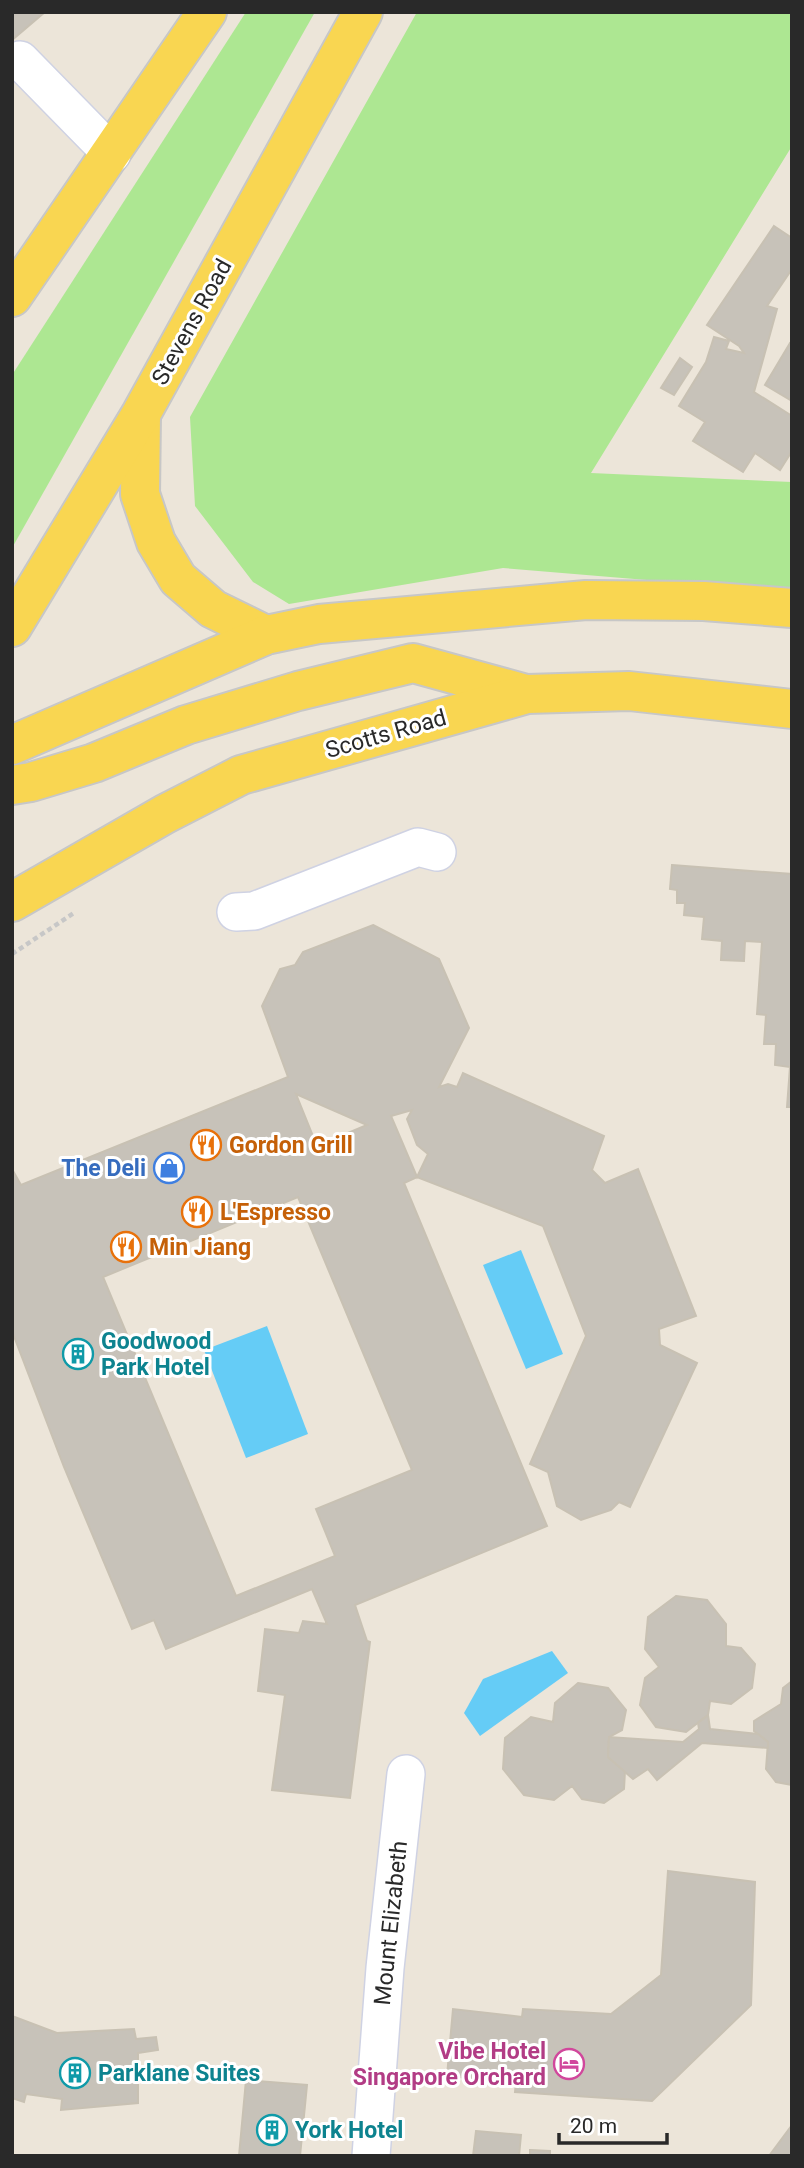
<svg xmlns="http://www.w3.org/2000/svg" width="804" height="2168" viewBox="0 0 804 2168" font-family="Roboto,sans-serif">
<rect width="100%" height="100%" fill="#ece5d9"/>
<g fill="#ade792">
<path d="M246,12H315L12,548V375Z"/>
<path d="M417,12H792V146L591,473L792,482V592L503,568L289,604L253,582L195,506L190,417Z"/>
</g>
<g fill="#65ccf6">
<path d="M521,1250L563,1354L526,1369L483,1265Z"/>
<path d="M267,1326L308,1434L246,1458L204,1350Z"/>
<path d="M552,1651L568,1673L480,1736L464,1713L483,1679Z"/>
</g>
<g fill="#c7c2b9" stroke="#c8c1b3" stroke-width="2" fill-rule="evenodd">
<path d="M12,12H45L12,40Z"/>
<path d="M774,226L792,238V269L767,306L777,309L754,392L792,416V451L780,470L755,453L743,472L693,441L705,422L679,406L706,362L714,337L729,341L726,349L744,353L739,346L707,325Z"/>
<path d="M790,343L792,344V401L765,385Z"/>
<path d="M680,358L692,367L674,395L661,388Z"/>
<path d="M672,865L792,874V1107H787L790,1067L775,1065L776,1044H764L766,1015L757,1014L762,942L745,941L744,961L721,960L722,941L702,939L704,917L684,915L685,903H677V890L670,889Z"/>
<path d="M373,925L439,959L469,1028L439,1087L448,1084L457,1087L463,1073L604,1136L592,1170L605,1183L638,1169L696,1316L659,1329L660,1345L697,1363L630,1507L619,1502L611,1510L581,1520L557,1506L548,1472L530,1464L586,1336L543,1226L417,1177L404,1183L547,1526L355,1605L367,1641L370,1642L350,1798L272,1790L285,1695L258,1691L265,1629L299,1633L303,1621L327,1624L312,1589L166,1649L154,1620L132,1629L64,1467L12,1331V1169L21,1185L288,1077L262,1006L280,969L295,965L303,952ZM296,1094L367,1125L317,1146ZM412,1110L407,1119L417,1145L428,1154L417,1177L391,1116ZM298,1197L412,1470L316,1509L335,1556L236,1596L103,1277Z"/>
<path d="M676,1596L707,1600L726,1624V1646L741,1648L755,1664L752,1688L731,1704L710,1701L708,1715L686,1732L656,1727L640,1705L645,1678L659,1667L645,1649L648,1617Z"/>
<path d="M792,1681V1785L776,1782L766,1769L768,1742L754,1731V1721L781,1704L783,1688Z"/>
<path d="M578,1683L608,1688L626,1710L622,1730L609,1737L608,1757L625,1771L624,1789L604,1803L582,1799L572,1786L554,1800L524,1795L503,1769L505,1738L531,1717L553,1722L555,1703Z"/>
<path d="M708,1715L710,1729L758,1734L768,1742V1748L702,1743L657,1780L648,1769L633,1779L608,1757L609,1737L683,1742L699,1729L698,1723Z"/>
<path d="M668,1871L755,1882L751,2005L652,2101L515,2092L516,2082L447,2076L453,2009L522,2017L523,2009L611,2014L661,1975Z"/>
<path d="M12,2016L57,2033L134,2029L136,2039L156,2037L158,2050L138,2053V2103L61,2110L62,2099L26,2094L24,2102L12,2098Z"/>
<path d="M246,2080L307,2085L300,2156H239Z"/>
<path d="M792,2125V2156H769Z"/>
<path d="M476,2131L521,2135L519,2156H473Z"/>
<path d="M530,2150L550,2151V2156H530Z"/>
</g>
<g fill="none" stroke-linecap="round" stroke-linejoin="round">
<g stroke="#cfd2e3" stroke-width="40">
<g id="minor">
<path d="M20,60L112,154"/>
<path d="M236,912L254,911L418,847L437,852"/>
<path d="M371,2156L385,1968L406,1774"/>
</g>
</g>
<g stroke="#c7c7c7" stroke-width="42">
<g id="major">
<path d="M12,297L207,12"/>
<path d="M141,416L140,494L156,542L178,579L213,609L266,635"/>
<path d="M12,627L141,414L363,12"/>
<path d="M12,745L266,635L319,624L586,600L704,601L792,608"/>
<path d="M12,785L31,782L94,763L186,725L298,691L413,663L526,694"/>
<path d="M12,902L165,814L241,775L527,694L629,691L792,709"/>
</g>
</g>
<path stroke="#c7c7c7" stroke-width="4.5" stroke-dasharray="5 3.5" stroke-linecap="butt" d="M12,954L74,913"/>
<use href="#minor" stroke="#fff" stroke-width="37"/>
<use href="#major" stroke="#f9d651" stroke-width="38"/>
</g>
<defs>
<g id="restaurant-ring" transform="scale(1.575)"><circle r="9.5" fill="#fff" stroke="#e8710a" stroke-width="1.5"/><path d="M-5-6h1v4h1v-4h1v4h1v-4h1v5L-1.5 .5V6h-2V.5L-5-1ZM5-6V6H3V1.5H1.5Q1.5-4 5-6Z" fill="#e8710a"/></g>
<g id="shop-ring" transform="scale(1.575)"><circle r="9.5" fill="#fff" stroke="#3f7fe0" stroke-width="1.5"/><path d="M-5-2.5h2.3a2.7 3.5 0 0 1 5.4 0H5L5.5 6h-11ZM-1.5-2.5h3a1.5 2.3 0 0 0-3 0Z" fill="#3f7fe0"/></g>
<g id="building-ring" transform="scale(1.575)"><circle r="9.5" fill="#fff" stroke="#0f9aa8" stroke-width="1.5"/><path d="M-4-6H4V6H1V3H-1V6H-4ZM-2.5-4.3h1.7v1.8h-1.7ZM.8-4.3h1.7v1.8H.8ZM-2.5-1h1.7V.8h-1.7ZM.8-1h1.7V.8H.8Z" fill="#0f9aa8"/></g>
<g id="hotel-ring" transform="scale(1.575)"><circle r="9.5" fill="#fff" stroke="#d1479c" stroke-width="1.5"/><path d="M-6-4.5h1.5V1H6V5H4.5V3h-9V5H-6ZM-4 0a1.8 1.8 0 1 1 3.6 0ZM.5 0V-2.5h3Q6-2.5 6 0Z" fill="#d1479c"/></g>
</defs>
<g fill-rule="evenodd">
<use href="#restaurant-ring" x="206" y="1145"/>
<use href="#shop-ring" x="169" y="1168"/>
<use href="#restaurant-ring" x="197" y="1212"/>
<use href="#restaurant-ring" x="126" y="1247"/>
<use href="#building-ring" x="78" y="1354"/>
<use href="#hotel-ring" x="569" y="2064"/>
<use href="#building-ring" x="75" y="2073"/>
<use href="#building-ring" x="272" y="2130"/>
</g>
<g text-anchor="middle" dominant-baseline="central" stroke-width="6" stroke-linejoin="round" paint-order="stroke">
<g font-size="23" fill="#292929" stroke="#fff">
<text transform="translate(192 322) rotate(-61)">Stevens Road</text>
<text transform="translate(386 734) rotate(-16)">Scotts Road</text>
<text transform="translate(391 1923) rotate(-84)">Mount Elizabeth</text>
</g>
<g font-size="23" font-weight="bold" fill="#c56008" stroke="#fff" text-anchor="start">
<text x="229" y="1145">Gordon Grill</text>
<text x="220" y="1212">L'Espresso</text>
<text x="149" y="1247">Min Jiang</text>
</g>
<g font-size="23" font-weight="bold" fill="#366cbe" stroke="#fff" text-anchor="end">
<text x="146" y="1168">The Deli</text>
</g>
<g font-size="23" font-weight="bold" fill="#0d838f" stroke="#fff" text-anchor="start">
<text x="101" y="1341">Goodwood<tspan x="101" dy="26">Park Hotel</tspan></text>
<text x="98" y="2073">Parklane Suites</text>
<text x="295" y="2130">York Hotel</text>
</g>
<g font-size="23" font-weight="bold" fill="#b23c85" stroke="#fff" text-anchor="end">
<text x="546" y="2051">Vibe Hotel<tspan x="546" dy="26">Singapore Orchard</tspan></text>
</g>
</g>
<rect width="804" height="2168" fill="none" stroke="#292929" stroke-width="28"/>
<path d="M559 2133v10h108v-10" fill="none" stroke="#292929" stroke-width="3.5"/>
<text x="570" y="2133" font-size="21" fill="#292929" stroke="#ffffff" stroke-width="5" paint-order="stroke">20 m</text>
</svg>
